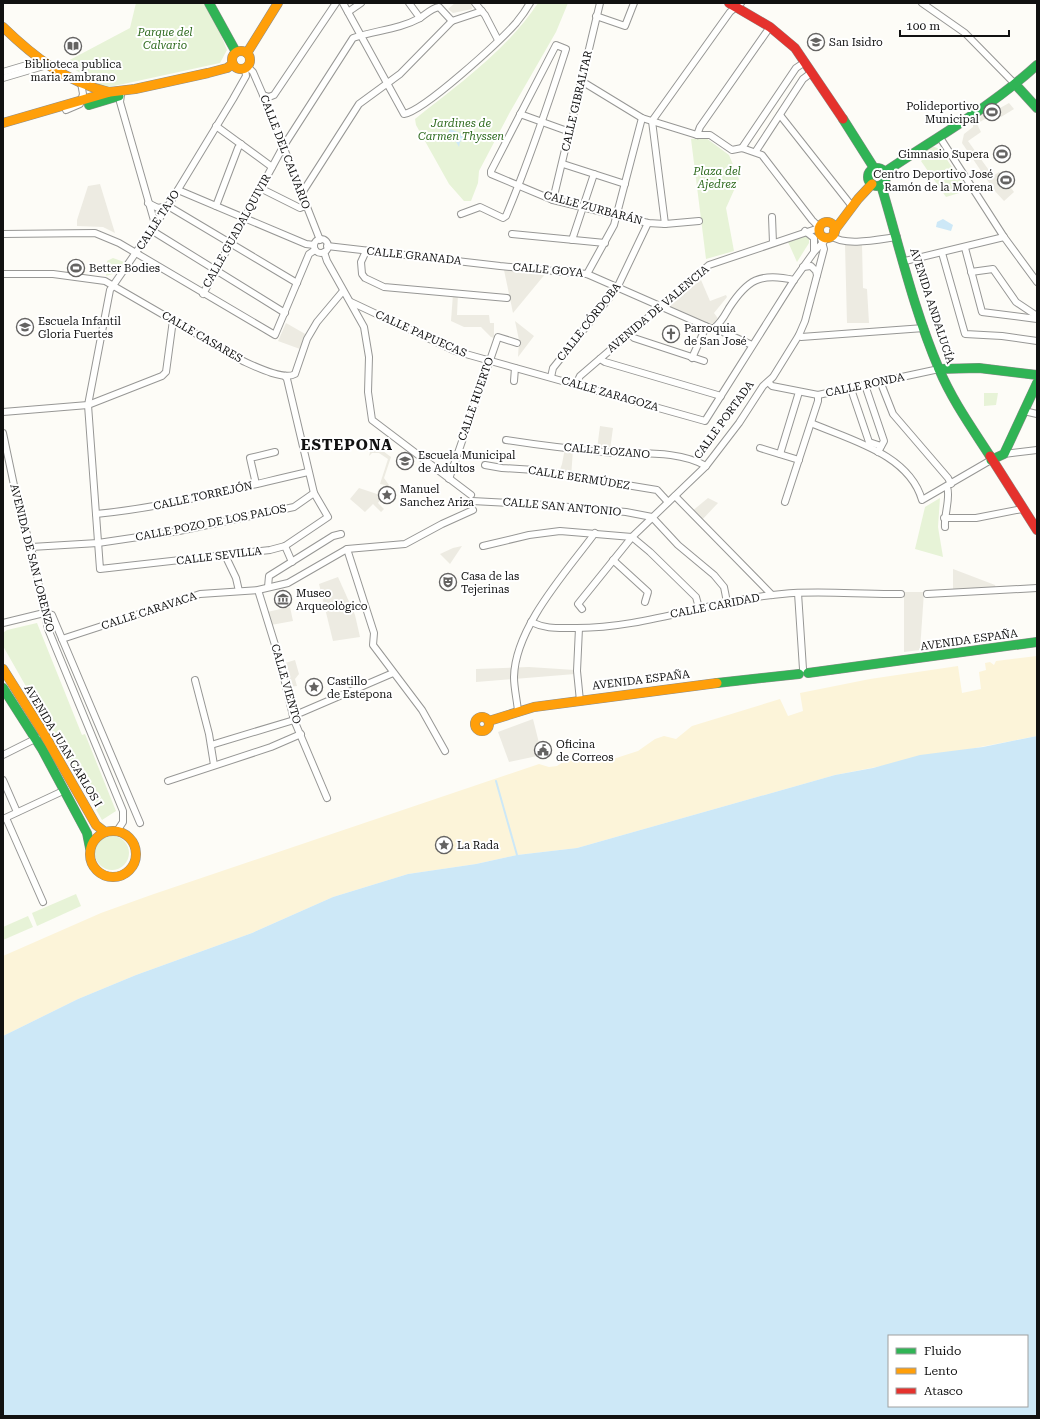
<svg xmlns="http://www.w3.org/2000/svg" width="1040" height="1419" viewBox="0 0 1040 1419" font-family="'Roboto Serif',serif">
<rect width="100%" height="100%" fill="#fdfcf7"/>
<g fill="#e7f3d7">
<path d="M136,3H208L227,50L220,63L105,88L64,63L130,28Z"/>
<path d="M538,3H568L556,32L510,112L479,171L478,183L471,201H464L449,184L416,125L415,119C459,84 507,50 538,3Z"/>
<path d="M706,138L729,155L739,179L726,208L734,251L706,259L691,139Z"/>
<path d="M932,146L940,149L965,187L966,191L946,197L921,161L927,156L925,152Z"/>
<path d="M807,236L809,237V243L797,262L788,242Z"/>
<path d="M113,258L124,262L116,273L106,276L107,261Z"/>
<path d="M984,393H998L996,405L984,406Z"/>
<path d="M940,498L938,527L943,557L915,549L925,507Z"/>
<path d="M37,623L82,735L85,734L116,811L102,820L3,646V633L7,630Z"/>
<circle cx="112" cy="853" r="17"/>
<path d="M76,894L81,906L37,926L32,913Z"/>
<path d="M28,916L33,927L3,940V927Z"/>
</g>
<path fill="#fcf4d9" d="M1037,656V736L835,775L577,848L517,855L476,864L408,874L333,897L252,933L136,975L78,999L3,1036V956L101,913L151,895L539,764L549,767L557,766L566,760L595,762L610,760L638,751L655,739L664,736L676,739L692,726L780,699L788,716L803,711L800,693L870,679L958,666L962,693L981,689L979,672L986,670L985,663L990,662L994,665L996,661Z"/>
<g fill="#edebe2">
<path d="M455,3H471L472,9L453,13L448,9Z"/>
<path d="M1009,103L1014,109L1001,117L997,111L977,124L981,132L968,141L993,176L999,172L1014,192L1004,201L994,190L962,143L964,134L973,127V123L981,117L978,113L991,105L1000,108Z"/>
<path d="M100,184L115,233L103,227L77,226V220L88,186Z"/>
<path d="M862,244L863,288L867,289L869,323H847L845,245Z"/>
<path d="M504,270L546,273L513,313Z"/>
<path d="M701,280L710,301L726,295L727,297L714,313L719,320L709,325L665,307Z"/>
<path d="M453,294H458L457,315H489L490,323H494V335L498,337L497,339L491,337L481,327H464L451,321Z"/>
<path d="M515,321L534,336L518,357L519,340Z"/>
<path d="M286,323L307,335L300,349L278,341Z"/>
<path d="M600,426L613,428L610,450L597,449Z"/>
<path d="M372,444L373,447L379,448L391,457L384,478L389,485L388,489L378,503L384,509L381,512L373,504L365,512L350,499L359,488L377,494L379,489L383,490L385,485L380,484L388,459L379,453H372L369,456Z"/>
<path d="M565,448L573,449L571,478L558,475L562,464Z"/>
<path d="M708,498L718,503L700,522L691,512Z"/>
<path d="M462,546L450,564L440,554L453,548Z"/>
<path d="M953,569L995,585L996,588L953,590Z"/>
<path d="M338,577L355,615L360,637L333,641L319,584Z"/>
<path d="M904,592H924L920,650L904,652Z"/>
<path d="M290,607L293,621L271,625L267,612Z"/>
<path d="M295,660L299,674L295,679L297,686L289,687L285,663Z"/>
<path d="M529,667L575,670V674L476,682V669Z"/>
<path d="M533,719L542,755L509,762L498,732Z"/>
</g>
<g fill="#cde8f7" fill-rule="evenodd">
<path d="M450,129L460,133H469L460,142L459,147L455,140L447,135Z"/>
<path d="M943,219L953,225L951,231L936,227L937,222Z"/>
<path d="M1037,736V1416H3V1036L78,999L136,975L252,933L333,897L408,874L476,864L517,855L577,848L835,775L873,768L920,755L983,747ZM889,1336H1027V1406H889Z"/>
</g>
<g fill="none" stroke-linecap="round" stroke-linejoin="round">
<path stroke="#cde8f7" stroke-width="2" d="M496,781L517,855"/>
<g stroke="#979795" stroke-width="8">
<g id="street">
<path d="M343,3L404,114C424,111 500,41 516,23C521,17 526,10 530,3"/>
<path d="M409,3L420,18"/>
<path d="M475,3L485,15L498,40"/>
<path d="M922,3L965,33L1015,84"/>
<path d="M348,12L361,3"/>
<path d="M596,16L625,26L634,3"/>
<path d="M247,66L253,72L263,95L320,240"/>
<path d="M245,68L246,76L233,99L168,206L110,290L88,405L100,569L270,550L285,546L328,517L314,493L287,379L285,376"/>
<path d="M3,72L40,61"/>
<path d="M3,78L47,65"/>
<path d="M583,82L642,118L697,135H710L732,150L742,148L762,155L812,220L819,227"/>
<path d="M121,95L120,102L155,224"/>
<path d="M263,95L269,97L274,95L336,3"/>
<path d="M66,110L80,104L83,94L81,83"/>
<path d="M520,114L570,132"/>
<path d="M780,115L851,205"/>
<path d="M652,121L730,12L741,3"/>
<path d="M652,121L665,224"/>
<path d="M216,126L272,167"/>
<path d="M697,135L700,127L770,27"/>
<path d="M939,136L1004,237L1037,282"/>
<path d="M742,148L796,68L805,62"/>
<path d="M756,151L803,79L811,73"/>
<path d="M563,164L625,184"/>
<path d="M262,187L264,190L300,208L305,206"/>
<path d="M178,190L306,244L314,245"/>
<path d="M302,193L359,104L400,74L452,21L482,11"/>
<path d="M553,200L600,3"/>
<path d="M148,203L158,208L168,206"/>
<path d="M168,206L297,283"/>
<path d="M216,206L238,148L241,144"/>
<path d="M461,214L480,207L503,218L506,216C529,161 548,105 566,49L556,45L491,171V174L553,200L648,223L665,224L699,221"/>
<path d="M772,217L773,243"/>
<path d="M151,230L285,313"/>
<path d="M805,231L814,238V251"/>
<path d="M3,234L95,233L119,243L275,335L309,254L315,250"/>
<path d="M512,234L605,243"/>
<path d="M832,236C844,247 881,239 897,237"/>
<circle cx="321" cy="246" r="7"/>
<path d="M572,240L594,174"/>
<path d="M327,246L500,266L587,274L710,328H714L752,345"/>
<path d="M965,248L982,312L1037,319"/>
<path d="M366,251L361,262L362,274L365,278L384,287L507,298"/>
<path d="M324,252L327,261L364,327L369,357L368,392L372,420L471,495"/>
<path d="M942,253L965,334L1002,336L1037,341"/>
<path d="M905,261L1004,237"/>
<path d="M803,267L811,266L816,271L817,275"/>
<path d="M971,272L993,269L1016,302L1037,316"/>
<path d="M3,274H53L105,281L243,361C254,366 284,381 295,374L307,339L317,322L343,291"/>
<path d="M587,274L614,225L642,118"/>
<path d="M203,294L283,147L353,38C376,30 398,30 420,18C426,14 432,8 439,7L452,21"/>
<path d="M351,302L455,351L705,421L794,280L814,252L827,238"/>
<path d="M714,328C721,323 725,315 729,308C747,280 760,272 794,280"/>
<path d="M629,334L634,338L704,361"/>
<path d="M799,335L801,337L924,328"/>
<path d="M692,358L705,329V326"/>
<path d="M600,359L605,362L721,396"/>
<path d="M551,377L553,368L617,288L648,223"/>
<path d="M514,381L515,368"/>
<path d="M880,381L893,414L948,478L951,484"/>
<path d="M768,382L772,386L818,395L939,369"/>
<path d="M576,384L580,376L709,265L819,228"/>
<path d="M865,385L884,441L878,452"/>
<path d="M851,389L869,442L881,446"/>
<path d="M1024,411L1037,414"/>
<path d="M3,412L88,405L162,376L166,372L173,320"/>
<path d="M811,423C850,440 909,454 922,500L991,460"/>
<path d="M3,433L19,509L31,547L48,629L123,811V822L117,831"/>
<path d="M506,440C538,445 571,449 604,452C637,455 676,449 706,466"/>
<path d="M760,448L799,460"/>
<path d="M780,454L799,392"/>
<path d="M1004,454L1037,450"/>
<path d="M485,465L502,468L535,470L657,490L668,502"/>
<path d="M449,479L498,337L517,343"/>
<path d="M256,484L250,458L275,452"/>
<path d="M675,496L772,595"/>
<path d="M472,501L546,505L626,512L652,517L678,545L714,575L724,587L727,602"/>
<path d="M785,502L818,401V395"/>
<path d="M96,514C168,507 238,488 308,472"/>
<path d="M944,518H976L1022,509"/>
<path d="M945,527C944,514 951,497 947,487"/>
<path d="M285,546L292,562"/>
<path d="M483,546L529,535L560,531L632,537L650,552L696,597L699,608"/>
<path d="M31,547L98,543L179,531L294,507L314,493"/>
<path d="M347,549L374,633L373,645L422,710L445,751"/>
<path d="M225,555L236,578L239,591"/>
<path d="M613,560L648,592L645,602"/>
<path d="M268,587L269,576L333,536L341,534"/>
<path d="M258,590L280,661L294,720L327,798"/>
<path d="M798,593L803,669"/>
<path d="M927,594L1037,588"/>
<path d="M582,609L578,604L632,537L706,466L739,423L763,386L773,377L799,335L805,321L824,249L820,235"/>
<path d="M531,622C546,629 556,628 573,628C644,629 711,600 782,594C821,590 862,595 901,594"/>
<path d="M3,623L44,613L52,615L140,823"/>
<path d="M579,628L577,671L580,701"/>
<path d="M62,639L200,594L258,590L288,583L347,549L405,544L442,524L473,510"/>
<path d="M195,680L209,734L214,765"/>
<path d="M518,711C517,700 514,688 514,677C515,627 567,571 595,533"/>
<path d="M293,716L393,673"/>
<path d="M211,745L294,720"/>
<path d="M3,755L37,738"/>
<path d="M3,780L17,812"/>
<path d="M168,781L271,747L301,734"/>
<path d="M6,818L43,902"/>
<path d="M3,819L63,791"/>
</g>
</g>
<g stroke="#8e8d8b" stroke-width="10">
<g id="fast">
<path d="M209,3L236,52"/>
<path d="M1015,84L1037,108"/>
<path d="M89,105L119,96"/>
<path d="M843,119L874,168"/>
<circle cx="877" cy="177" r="9"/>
<path d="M885,172C937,137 991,107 1037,65"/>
<path d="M881,185C899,245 914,311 939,369C952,400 972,428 990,456"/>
<path d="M939,369L979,368L1037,375"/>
<path d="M991,460L1004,454L1037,383"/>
<path d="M808,673L1037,642"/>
<path d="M717,683L799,674"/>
<path d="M3,688L42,749L87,833L90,848"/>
</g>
</g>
<g stroke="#8e8d8b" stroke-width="10">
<g id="slow">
<path d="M3,27C34,57 66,82 109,92"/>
<circle cx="241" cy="60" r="9"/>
<path d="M247,53L278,3"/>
<path d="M3,123L110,92L135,89L208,73L227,68L233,64"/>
<circle cx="827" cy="230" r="8"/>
<path d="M834,231L858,199L872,184"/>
<path d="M3,669L44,734L96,825L105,832"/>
<circle cx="482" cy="724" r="7"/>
<path d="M489,721L534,707L717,683"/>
<circle cx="113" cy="854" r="23"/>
</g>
</g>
<g stroke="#8e8d8b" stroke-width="10">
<g id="jam">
<path d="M729,3L770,27L795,48L843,119"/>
<path d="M990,456L1037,530"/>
</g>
</g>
<use href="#street" stroke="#fffffe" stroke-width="6"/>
<use href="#fast" stroke="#30b455" stroke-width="9"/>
<use href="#slow" stroke="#ff9f0a" stroke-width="9"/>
<use href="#jam" stroke="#e5322d" stroke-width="9"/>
</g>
<defs>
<g id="school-ring" transform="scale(0.9)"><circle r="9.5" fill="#fff" stroke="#646362" stroke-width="1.5"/><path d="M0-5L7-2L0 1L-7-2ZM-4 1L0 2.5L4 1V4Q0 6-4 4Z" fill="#646362"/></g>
<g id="library-ring" transform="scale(0.9)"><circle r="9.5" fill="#fff" stroke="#646362" stroke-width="1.5"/><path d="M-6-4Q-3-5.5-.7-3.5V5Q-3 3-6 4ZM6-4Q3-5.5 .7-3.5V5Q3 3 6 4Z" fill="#646362"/></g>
<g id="stadium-ring" transform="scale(0.9)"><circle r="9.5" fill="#fff" stroke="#646362" stroke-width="1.5"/><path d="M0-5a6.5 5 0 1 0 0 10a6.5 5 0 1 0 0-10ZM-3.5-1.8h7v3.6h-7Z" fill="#646362"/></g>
<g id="church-ring" transform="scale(0.9)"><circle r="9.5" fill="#fff" stroke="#646362" stroke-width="1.5"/><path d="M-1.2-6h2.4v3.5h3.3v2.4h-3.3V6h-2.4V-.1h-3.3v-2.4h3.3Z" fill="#646362"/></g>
<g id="sight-ring" transform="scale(0.9)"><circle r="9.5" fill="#fff" stroke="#646362" stroke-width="1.5"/><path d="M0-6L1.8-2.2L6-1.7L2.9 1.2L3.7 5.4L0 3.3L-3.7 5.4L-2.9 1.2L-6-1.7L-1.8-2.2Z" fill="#646362"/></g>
<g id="theatre-ring" transform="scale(0.9)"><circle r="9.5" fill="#fff" stroke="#646362" stroke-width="1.5"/><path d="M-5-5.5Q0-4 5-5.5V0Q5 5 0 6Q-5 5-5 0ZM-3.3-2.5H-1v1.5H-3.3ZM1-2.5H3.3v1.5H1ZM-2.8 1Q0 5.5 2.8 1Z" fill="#646362"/></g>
<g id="museum-ring" transform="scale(0.9)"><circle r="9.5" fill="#fff" stroke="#646362" stroke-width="1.5"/><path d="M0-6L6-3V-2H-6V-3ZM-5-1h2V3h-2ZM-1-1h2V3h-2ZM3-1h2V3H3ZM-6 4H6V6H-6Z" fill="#646362"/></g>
<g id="civic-ring" transform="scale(0.9)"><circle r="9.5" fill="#fff" stroke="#646362" stroke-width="1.5"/><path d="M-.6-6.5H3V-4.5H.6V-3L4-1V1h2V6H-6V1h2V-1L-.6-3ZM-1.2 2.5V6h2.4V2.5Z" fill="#646362"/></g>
</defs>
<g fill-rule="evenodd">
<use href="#school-ring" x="816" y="42"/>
<use href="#library-ring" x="73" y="46"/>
<use href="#stadium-ring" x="992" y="112"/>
<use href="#stadium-ring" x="1002" y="154"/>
<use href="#stadium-ring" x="1006" y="180"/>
<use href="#stadium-ring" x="76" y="268"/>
<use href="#school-ring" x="25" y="327"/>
<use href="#church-ring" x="671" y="334"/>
<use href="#school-ring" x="405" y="461"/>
<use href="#sight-ring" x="387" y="495"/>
<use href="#theatre-ring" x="448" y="582"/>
<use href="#museum-ring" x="283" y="599"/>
<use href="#sight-ring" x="314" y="687"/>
<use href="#civic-ring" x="543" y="750"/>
<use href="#sight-ring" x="444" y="845"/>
</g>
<g text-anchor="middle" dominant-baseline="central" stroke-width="4" stroke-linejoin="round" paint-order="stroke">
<g font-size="11" font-style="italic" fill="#2f6b1f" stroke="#fff">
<text x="165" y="32">Parque del<tspan x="165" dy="13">Calvario</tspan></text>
<text x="461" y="123">Jardines de<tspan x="461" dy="13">Carmen Thyssen</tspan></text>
<text x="717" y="171">Plaza del<tspan x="717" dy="13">Ajedrez</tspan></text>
</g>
<g font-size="11" fill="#111" stroke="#fff" text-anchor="start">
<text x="829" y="42">San Isidro</text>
<text x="73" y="64" text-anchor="middle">Biblioteca publica<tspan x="73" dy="13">maria zambrano</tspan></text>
<text x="979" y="106" text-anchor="end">Polideportivo<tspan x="979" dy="13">Municipal</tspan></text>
<text x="989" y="154" text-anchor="end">Gimnasio Supera</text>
<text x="993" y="174" text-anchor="end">Centro Deportivo José<tspan x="993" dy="13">Ramón de la Morena</tspan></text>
<text x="89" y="268">Better Bodies</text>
<text x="38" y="321">Escuela Infantil<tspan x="38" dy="13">Gloria Fuertes</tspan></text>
<text x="684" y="328">Parroquia<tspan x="684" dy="13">de San José</tspan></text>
<text x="418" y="455">Escuela Municipal<tspan x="418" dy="13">de Adultos</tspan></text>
<text x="400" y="489">Manuel<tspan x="400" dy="13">Sanchez Ariza</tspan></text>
<text x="461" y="576">Casa de las<tspan x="461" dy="13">Tejerinas</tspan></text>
<text x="296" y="593">Museo<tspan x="296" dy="13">Arqueològico</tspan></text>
<text x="327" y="681">Castillo<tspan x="327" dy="13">de Estepona</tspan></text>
<text x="556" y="744">Oficina<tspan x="556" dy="13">de Correos</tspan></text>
<text x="457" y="845">La Rada</text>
</g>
<g font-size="11" fill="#111" stroke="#fff">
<text transform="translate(577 101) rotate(-77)">CALLE GIBRALTAR</text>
<text transform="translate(285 152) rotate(69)">CALLE DEL CALVARIO</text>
<text transform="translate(593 208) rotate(15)">CALLE ZURBARÁN</text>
<text transform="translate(158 220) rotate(-57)">CALLE TAJO</text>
<text transform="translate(237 231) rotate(-61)">CALLE GUADALQUIVIR</text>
<text transform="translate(414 256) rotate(6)">CALLE GRANADA</text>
<text transform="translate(548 270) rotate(5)">CALLE GOYA</text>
<text transform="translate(932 306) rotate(72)">AVENIDA ANDALUCÍA</text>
<text transform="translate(658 309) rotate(-40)">AVENIDA DE VALENCIA</text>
<text transform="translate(589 322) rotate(-52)">CALLE CÓRDOBA</text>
<text transform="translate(421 334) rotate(24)">CALLE PAPUECAS</text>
<text transform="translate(202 337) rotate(30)">CALLE CASARES</text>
<text transform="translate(865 385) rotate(-12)">CALLE RONDA</text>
<text transform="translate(610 394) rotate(16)">CALLE ZARAGOZA</text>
<text transform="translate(476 399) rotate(-71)">CALLE HUERTO</text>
<text transform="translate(724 420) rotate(-54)">CALLE PORTADA</text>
<text transform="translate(607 451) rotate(5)">CALLE LOZANO</text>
<text transform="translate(579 478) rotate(9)">CALLE BERMÚDEZ</text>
<text transform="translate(203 496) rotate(-12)">CALLE TORREJÓN</text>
<text transform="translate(562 507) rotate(5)">CALLE SAN ANTONIO</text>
<text transform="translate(211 523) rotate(-11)">CALLE POZO DE LOS PALOS</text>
<text transform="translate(219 556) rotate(-7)">CALLE SEVILLA</text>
<text transform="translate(32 558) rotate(76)">AVENIDA DE SAN LORENZO</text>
<text transform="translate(715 606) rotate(-11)">CALLE CARIDAD</text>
<text transform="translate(149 611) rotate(-18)">CALLE CARAVACA</text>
<text transform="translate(969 640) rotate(-8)">AVENIDA ESPAÑA</text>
<text transform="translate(641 680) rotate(-7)">AVENIDA ESPAÑA</text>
<text transform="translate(286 684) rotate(74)">CALLE VIENTO</text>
<text transform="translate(63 746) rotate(59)">AVENIDA JUAN CARLOS I</text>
</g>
<g font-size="15" font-weight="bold" letter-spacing="1" fill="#111" stroke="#fff">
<text x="347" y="445">ESTEPONA</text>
</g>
</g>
<rect width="1040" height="1419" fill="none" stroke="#111111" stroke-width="8"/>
<rect x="888" y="1335" width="140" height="72" fill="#ffffff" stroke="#a0a0a0"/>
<rect x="896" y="1348" width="20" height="6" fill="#30b455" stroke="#a0a0a0"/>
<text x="924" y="1355" font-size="12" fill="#111111">Fluido</text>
<rect x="896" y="1368" width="20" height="6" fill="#ff9f0a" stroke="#a0a0a0"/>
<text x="924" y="1375" font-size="12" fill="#111111">Lento</text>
<rect x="896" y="1388" width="20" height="6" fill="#e5322d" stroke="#a0a0a0"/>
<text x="924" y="1395" font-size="12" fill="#111111">Atasco</text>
<path d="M900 30v6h109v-6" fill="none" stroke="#111111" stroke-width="2"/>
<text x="906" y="30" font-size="12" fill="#111111" stroke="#ffffff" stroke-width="3" paint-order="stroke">100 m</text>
</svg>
